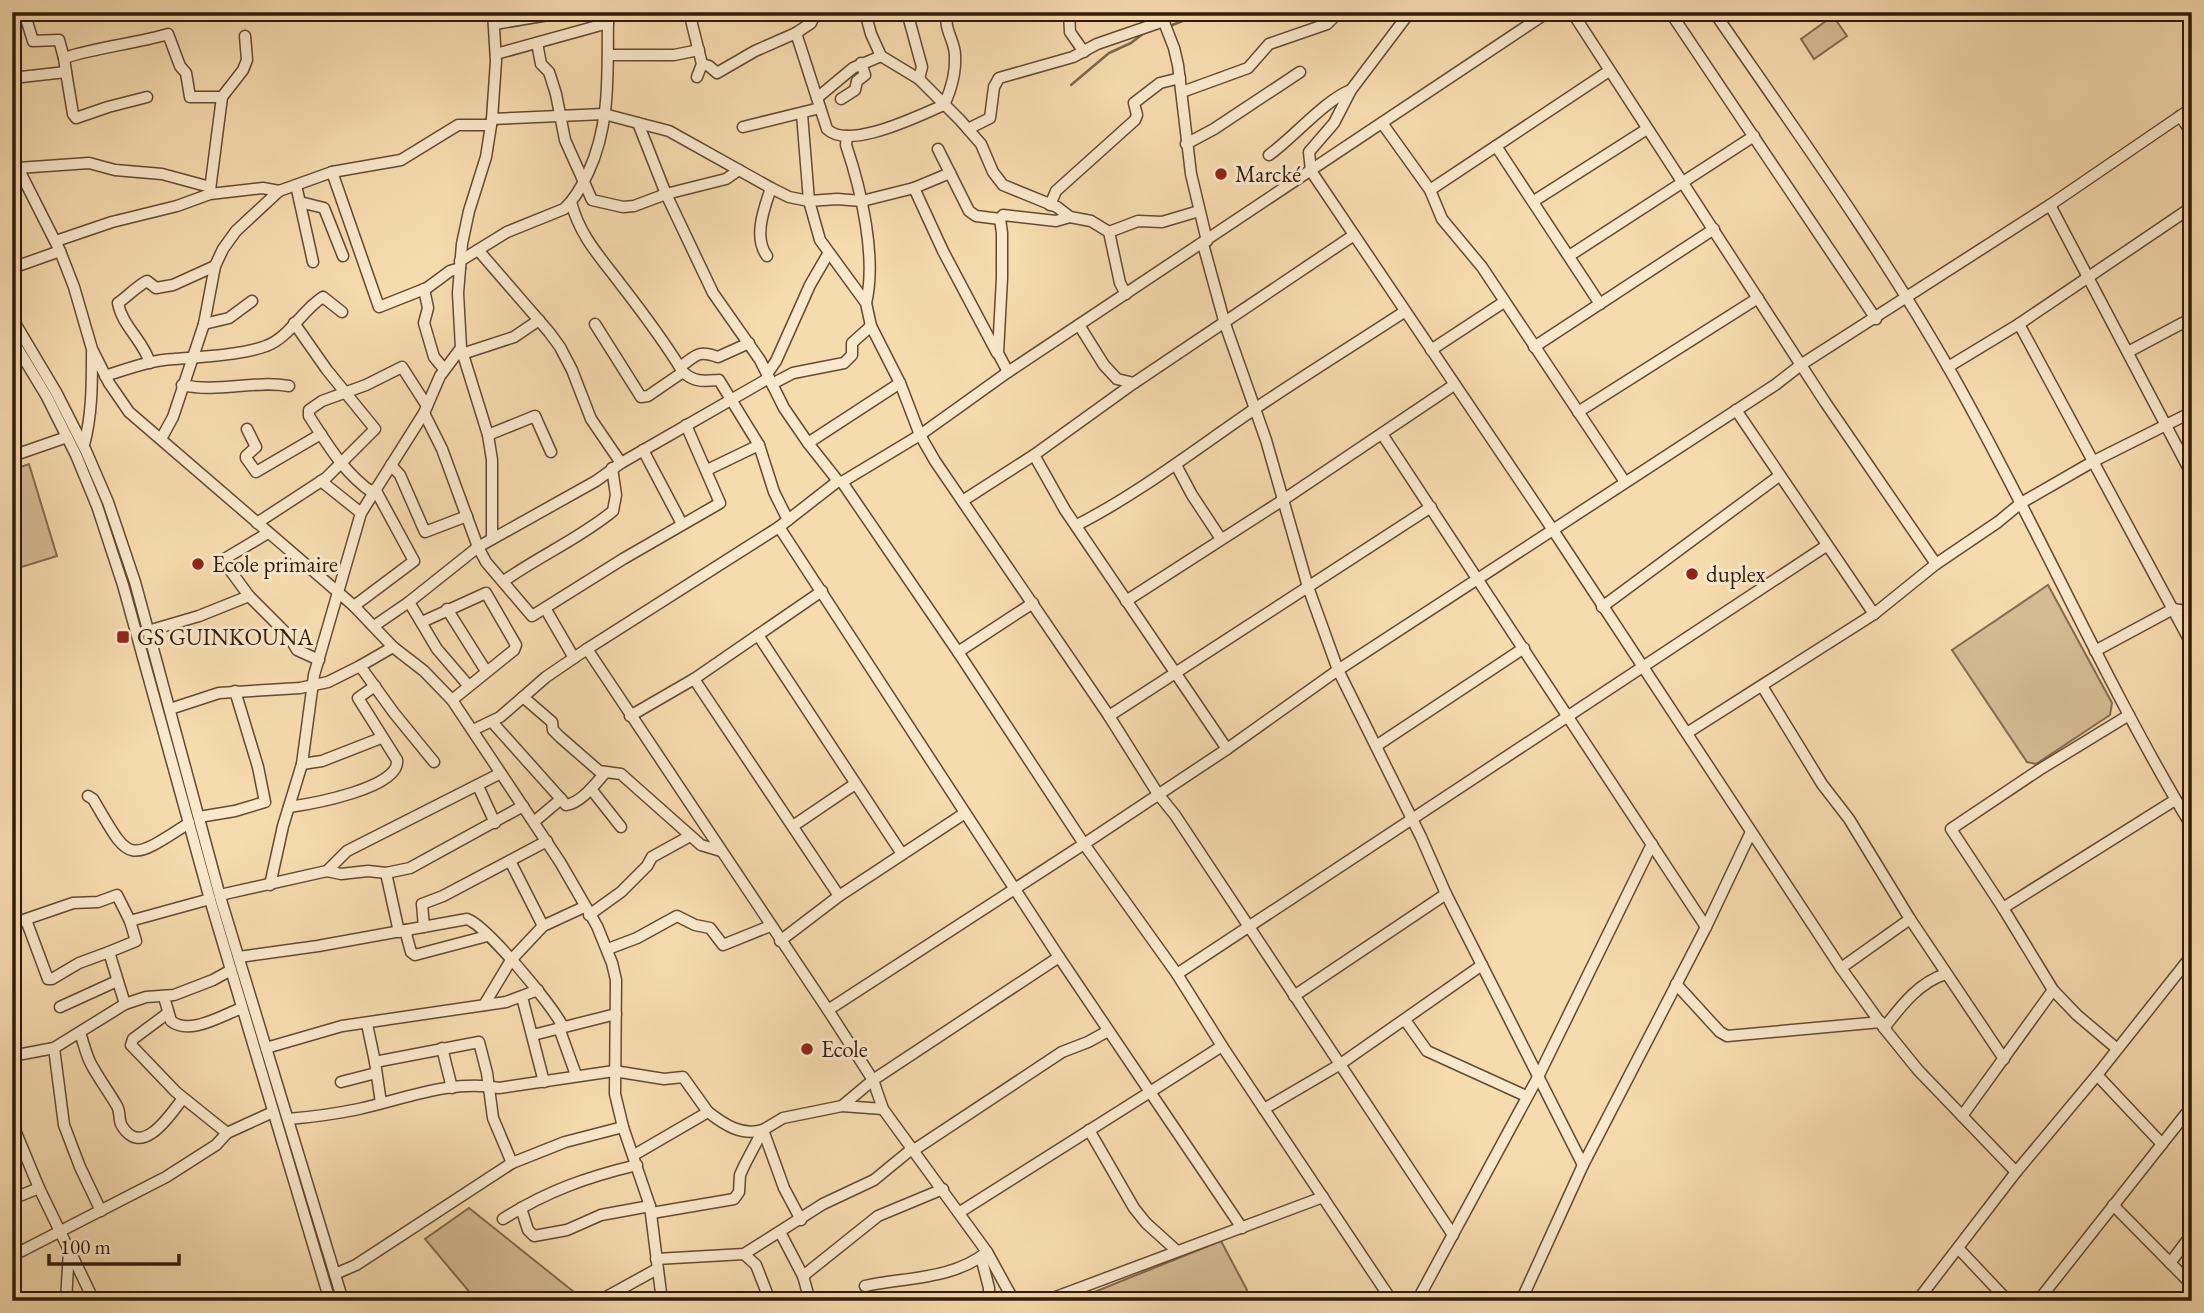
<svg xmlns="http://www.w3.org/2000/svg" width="2204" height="1313" viewBox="0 0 2204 1313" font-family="'EB Garamond',serif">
<rect width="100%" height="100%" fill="#f6dbaf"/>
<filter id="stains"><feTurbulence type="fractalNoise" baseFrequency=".00286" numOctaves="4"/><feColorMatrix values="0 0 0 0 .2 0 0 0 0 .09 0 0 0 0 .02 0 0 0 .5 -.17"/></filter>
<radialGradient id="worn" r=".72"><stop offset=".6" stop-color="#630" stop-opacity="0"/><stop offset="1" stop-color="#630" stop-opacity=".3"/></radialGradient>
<g fill="#d5ba93" stroke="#846a4e" stroke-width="2">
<path d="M1833,16L1847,36L1814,59L1801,39Z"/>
<path d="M29,464L57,556L12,570V470Z"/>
<path d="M2048,585L2112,703L2110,715L2036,764L2027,762L1952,650Z"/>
<path d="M469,1208L584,1300L477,1301L425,1239Z"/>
<path d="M1221,1241L1247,1290L1238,1301H1072Z"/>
</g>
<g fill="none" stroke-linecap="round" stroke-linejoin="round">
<g stroke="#7f664b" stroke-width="2.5">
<path d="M1150,12L1155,22"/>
<path d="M1170,26L1190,18L1195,12"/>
<path d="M1071,85L1109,53L1131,43L1144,33"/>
</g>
<g stroke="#634a33" stroke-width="13">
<g id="minor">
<path d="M24,12L33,41L59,40L64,58"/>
<path d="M689,12L702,64L697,77"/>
<path d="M865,12L871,34L881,56L919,79L960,120L981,144L993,172L1003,185L1057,207L1070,217L1091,221L1109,232L1120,283L1126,294"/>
<path d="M907,12L922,67L919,79"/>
<path d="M1069,12L1070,32L1084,52"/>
<path d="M1160,12L1174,48L1178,65L1191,174L1207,241"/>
<path d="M1410,12L1351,90L1334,123L1309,152L1311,171L1553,530L1841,968L1884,1028L1918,1070L2016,1172"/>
<path d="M1572,12L1825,402L1936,564"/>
<path d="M1670,12L1876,319"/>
<path d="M1714,12C1796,131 1881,249 1952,374C2036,523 2104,681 2192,827"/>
<path d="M1484,13L1485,12"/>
<path d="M495,24L566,12"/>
<path d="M796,33L827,129C849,151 920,115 944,105C951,90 956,72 955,55C955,41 942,27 948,12"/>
<path d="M537,43L541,64L549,72L556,94L565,140L592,200L623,207L634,206L666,194L726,179L739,170"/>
<path d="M496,54L608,23"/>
<path d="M609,55H674L699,50"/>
<path d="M702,64L709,66L717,73L755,51L796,33L811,23L816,12"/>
<path d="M66,72L64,58C98,47 134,44 168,34L180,66L186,73L190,97H222"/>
<path d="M12,78L66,72L73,114L76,118L108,107L147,97"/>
<path d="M1182,92L1248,68L1269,44L1327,24L1339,12"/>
<path d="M817,98L853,68L881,56"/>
<path d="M841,99L855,90L857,81L865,75L861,63"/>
<path d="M802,114L809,201L820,240L866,303L871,326L900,383L920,435L935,461L1109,716L1158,794L1175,815L1453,1235"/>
<path d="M2180,116L2192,133"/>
<path d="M492,119L604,114L638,123L666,194L713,293L760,360L784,408L808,443L838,481"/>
<path d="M638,123L669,131L771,188L789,197L809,201L837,199L862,201L914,188L950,173"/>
<path d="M1382,123L1430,190L1442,219L1482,267L1625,482"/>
<path d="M743,127L820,108"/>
<path d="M968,129L990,118L994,87L999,78L1073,57L1097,44L1164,21"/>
<path d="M847,136L846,145C861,189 877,258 866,303"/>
<path d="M1186,144L1214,129L1300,72"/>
<path d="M1496,146L1600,304"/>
<path d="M938,149L969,211L976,216L1000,219"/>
<path d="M1269,155C1294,137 1325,100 1351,90"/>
<path d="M12,156L60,251L74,287L92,349L109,383L129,412L354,606L393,647L424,671L452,700L560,862L597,926L612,963L616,980L615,1094L623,1127L650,1206L662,1301"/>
<path d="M18,168L89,163L115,170L162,174L210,187"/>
<path d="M332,172L379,307L427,288L450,271L460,268"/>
<path d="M296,185L313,262"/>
<path d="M914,188L943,251L997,353"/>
<path d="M210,190L222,97L243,70L247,60L245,36"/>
<path d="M1430,190L1609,71"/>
<path d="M1534,201L1647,129"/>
<path d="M300,202L324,208L343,256"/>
<path d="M571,202C580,237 602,259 622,286C643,313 665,343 683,372C695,383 704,381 719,380L759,445L774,492L788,520"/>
<path d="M1050,205L1056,191L1135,120L1137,115L1134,103L1160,83L1180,78"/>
<path d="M2050,205L2192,475"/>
<path d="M1109,232L1138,221L1162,222L1199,211"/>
<path d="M56,241L112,222L177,206L210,194L263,188L279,191L332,172L401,160L458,125H491"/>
<path d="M1203,244L1225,324L1266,440L1308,587L1338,670L1421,837L1446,894L1583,1165"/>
<path d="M478,250L549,332L560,347L572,370L591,419L621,463"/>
<path d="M767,256C753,237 764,209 771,188"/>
<path d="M1569,256L1754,136"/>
<path d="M460,261L507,232L564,209C575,199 582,186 588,173C612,122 607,67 608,12"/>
<path d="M12,268L60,251"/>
<path d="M424,289L428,308L424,323L434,357L444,369"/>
<path d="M12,318L56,392L86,451L108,502L135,582L221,900L343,1301"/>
<path d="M204,324L229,318L252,301"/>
<path d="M595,324L641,397L648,396L683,372"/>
<path d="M2019,324L2192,645"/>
<path d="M1079,325L1104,365L1117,379L1134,383"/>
<path d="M12,339L47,397L76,455L97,506L123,585L211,903L330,1301"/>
<path d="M1534,347L1714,229"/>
<path d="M461,348L488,435L492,460V539"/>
<path d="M1431,350L1504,302"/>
<path d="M2128,352L2192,318"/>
<path d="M462,354L514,337L539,320"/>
<path d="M150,363C143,340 122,326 118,303C128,296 136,287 147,281L156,288L173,285L215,266"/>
<path d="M680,367C697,355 697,350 718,357L749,343"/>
<path d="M1948,367L2019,324L2192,207"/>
<path d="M1008,372L998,353L1002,278V233L1000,219L1003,215L1056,221L1070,217"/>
<path d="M767,374L776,361L810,285L828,254"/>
<path d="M105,376C127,369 151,360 174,359C200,357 242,355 266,346C289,338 302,310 323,297L342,312"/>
<path d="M772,384L793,373L844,363L852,355V343L871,326"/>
<path d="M182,385C218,393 253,380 289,386"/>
<path d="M1736,410L1874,614"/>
<path d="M1578,412L1758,298"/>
<path d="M424,413L442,449L478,547L486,562L532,616L623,559L720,503L686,425"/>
<path d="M247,429L256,447L246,456V458L256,472L321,434"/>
<path d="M1382,434L1706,927"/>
<path d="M488,435L535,416L551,452"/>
<path d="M161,439L173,417L204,324L215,266L223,249L236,231L279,191"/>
<path d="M808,443L900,383"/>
<path d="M84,445C92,415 92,385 92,353"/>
<path d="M643,450L682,524"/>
<path d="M1034,455L1065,510L1227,749"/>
<path d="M12,456L67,437"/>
<path d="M391,465L400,475L425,532L467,516"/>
<path d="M1176,465L1192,495L1221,539"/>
<path d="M707,470L759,445"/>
<path d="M321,481L361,513"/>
<path d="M842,482L958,652L1084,844L1177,974L1222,1046L1392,1301"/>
<path d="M373,493C344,473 328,445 309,416V410L322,401L366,385L402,367L427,406"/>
<path d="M964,500L1034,455L1134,383L1354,235"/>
<path d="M257,523L326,478L375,429L327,370L294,323"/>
<path d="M1077,525C1141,492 1197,448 1256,408C1305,375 1355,344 1404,312"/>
<path d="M504,581C539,556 579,539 613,511L616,495L612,468"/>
<path d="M249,596L227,566L226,558L268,533"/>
<path d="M1126,601L1283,500L1454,385"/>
<path d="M409,602L437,649L468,685"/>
<path d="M354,606L414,561L375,489"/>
<path d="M1602,607L1779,476"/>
<path d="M545,608L574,658"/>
<path d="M447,609L486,671"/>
<path d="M422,622L486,593L516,645L514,650L452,700"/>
<path d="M374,626L409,602L478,547L596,481L621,463L769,378"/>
<path d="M148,631L199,616L249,596L288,635L297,650L319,660"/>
<path d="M758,635L902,854"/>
<path d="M2095,651L2173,609L2192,612"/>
<path d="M958,652L1033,603"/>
<path d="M360,666L394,713L434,762"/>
<path d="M694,679L839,896"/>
<path d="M1762,686L1822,784L1849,819L1910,919L2004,1059"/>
<path d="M523,697L552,722L553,730L560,737L599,771L621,774L701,845L721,851"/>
<path d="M170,709L219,693L300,688L328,682L360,666L393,647"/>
<path d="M630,716L694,679L822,591"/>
<path d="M1109,716L1431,507"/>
<path d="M492,722L561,799L535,821"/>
<path d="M473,730L500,717L546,677L587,649"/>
<path d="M1687,733L1874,614L1936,564L1998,522L2021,503L2094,461L2192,412"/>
<path d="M1376,746L1524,648"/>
<path d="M302,764L322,761L381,738"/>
<path d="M478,786L495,823"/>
<path d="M591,789L621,827"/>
<path d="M88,796L93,799C130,862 126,864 189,823"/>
<path d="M561,799L566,805C581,803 595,784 605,773"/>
<path d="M289,807C311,804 401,788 397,760L358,698L375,686"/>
<path d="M199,817L235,811L265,802L258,767L235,691"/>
<path d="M793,826L855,784"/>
<path d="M510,861L543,926"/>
<path d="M327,871L341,874L368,871L386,873L410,868L523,806"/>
<path d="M386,873L399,932"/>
<path d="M270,885L283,826L302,764L314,675L361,513L424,413L440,376L461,348L458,293L462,244L469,211L486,157L492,119L496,61L493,12"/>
<path d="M220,895L327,871L347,851L499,774"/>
<path d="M2003,908L2175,800"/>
<path d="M589,915L621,892L647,866L652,857L690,836"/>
<path d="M26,920L48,979H52L79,963L109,952L125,1004"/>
<path d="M12,924L73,903L98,902L117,895L130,921L210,899"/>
<path d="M424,927L422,904L443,896L547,841"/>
<path d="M405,930L411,952L415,955L487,936"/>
<path d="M780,941L839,896L965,813"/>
<path d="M608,949L637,938L677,916L695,925L710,928L723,945L770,926"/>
<path d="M109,952L136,941L130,921"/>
<path d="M239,957L318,946L467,919C486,925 553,1006 563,1027"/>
<path d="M1059,957L1150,1092L1222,1046"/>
<path d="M1841,968L1910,919"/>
<path d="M1177,974L1826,546"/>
<path d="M1676,984L1720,1032L1727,1036L1881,1022"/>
<path d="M1294,996L1446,894"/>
<path d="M164,997L171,1021C190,1036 222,1015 242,1008"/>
<path d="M522,997L544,1082"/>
<path d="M484,1005L511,960L543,926L584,907"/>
<path d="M60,1007L117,981"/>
<path d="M828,1010L1084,844L1227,749L1338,670L1775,385L1802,364L2050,205L2192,108"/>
<path d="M168,1013L133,1039L131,1045L176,1092L227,1133L273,1112"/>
<path d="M1405,1020L1427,1051L1526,1096"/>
<path d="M367,1024L375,1062L479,1042L487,1073L493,1118L512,1163"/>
<path d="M559,1028L576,1075"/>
<path d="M1884,1028C1901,1006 1919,982 1946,974"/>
<path d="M80,1033C84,1044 86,1055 91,1064C99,1079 109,1092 117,1106C121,1113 118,1120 122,1126C142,1159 171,1114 183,1098"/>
<path d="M533,1035L616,1014"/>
<path d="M54,1048L64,1125L80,1167L101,1211"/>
<path d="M266,1048L342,1026L506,1002L538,990"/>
<path d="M442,1048L452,1088"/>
<path d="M2116,1048L2077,1015L2053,990L2003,908L1951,829L2039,770L2129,715"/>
<path d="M12,1056L54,1048L125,1004L146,997L174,995L213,980L231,970"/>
<path d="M375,1062L381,1103"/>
<path d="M2097,1075L2162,1144"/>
<path d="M341,1082L376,1073"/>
<path d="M842,1106L883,1109"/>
<path d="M1264,1109L1339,1065L1482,965"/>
<path d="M1962,1116L2053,990"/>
<path d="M288,1119C312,1117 335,1114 359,1109C404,1099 452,1079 499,1088L614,1071L664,1079L683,1077L708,1112"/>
<path d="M12,1123L39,1188L69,1250L66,1301"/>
<path d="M1089,1130L1134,1208L1146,1223L1177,1251"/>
<path d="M914,1150L1062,1052L1088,1042L1108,1031"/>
<path d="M634,1155L708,1112C725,1125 741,1136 763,1130L784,1188L801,1220"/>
<path d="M12,1199L39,1188"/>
<path d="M2113,1205L2192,1285"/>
<path d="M521,1208L528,1230L534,1236L567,1230L601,1215L650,1206"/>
<path d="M960,1212L1150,1092L1242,1228"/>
<path d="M652,1213L734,1199L739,1192L740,1175L745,1164L763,1130L783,1118L842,1106L873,1080L1059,957L779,527"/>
<path d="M503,1219C547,1191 587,1177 637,1165"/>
<path d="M780,1232L803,1276L810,1301"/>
<path d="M1958,1248L2008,1301"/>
<path d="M70,1251L94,1301"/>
<path d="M744,1254L756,1265L770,1301"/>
<path d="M12,1256L166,1177L216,1145L227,1133"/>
<path d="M981,1257L989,1288V1301"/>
<path d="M656,1259L744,1254L823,1204L874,1180L913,1148"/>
<path d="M2170,1263L2192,1234"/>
<path d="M335,1274L356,1265L512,1163L565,1142L623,1127"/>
<path d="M803,1276L878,1216L943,1189"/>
<path d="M865,1286C906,1277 952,1280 987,1252"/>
<path d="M37,1301L66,1299"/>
<path d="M599,1301L657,1269"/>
<path d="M1014,1301L987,1252L883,1109L873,1080L828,1010L587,649L779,527L838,481L842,482L920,435L1008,372L1548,12"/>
<path d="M1045,1301L1323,1197"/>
<path d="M1417,1301L1538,1077L1652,844"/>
<path d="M1521,1301L1583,1165L1706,927L1751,832"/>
<path d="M1917,1301L2016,1172L2097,1075L2192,955"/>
<path d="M2038,1301L2192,1106"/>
</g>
</g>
<use href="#minor" stroke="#f9e8cb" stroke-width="10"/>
</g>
<g fill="#8f2418" stroke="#f9e8cb" stroke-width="2.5">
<circle cx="1221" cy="174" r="7"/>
<circle cx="198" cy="564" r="7"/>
<circle cx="1692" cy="574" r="7"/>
<rect x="116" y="630" width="14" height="14" rx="3.5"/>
<circle cx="807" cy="1049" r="7"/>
</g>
<g text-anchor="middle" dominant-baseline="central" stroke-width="6" stroke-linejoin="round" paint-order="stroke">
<g font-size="23" fill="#321a0a" stroke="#f9e8cb" text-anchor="start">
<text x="1235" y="174">Marcké</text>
<text x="212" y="564">Ecole primaire</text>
<text x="1706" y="574">duplex</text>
<text x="137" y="637">GS GUINKOUNA</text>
<text x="821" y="1049">Ecole</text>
</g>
</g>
<rect width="2204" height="1313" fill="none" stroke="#f6dbaf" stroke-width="42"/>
<rect x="14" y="14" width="2176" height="1285" fill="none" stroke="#321a0a" stroke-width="3.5"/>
<rect x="21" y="21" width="2162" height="1271" fill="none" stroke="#321a0a" stroke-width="2"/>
<path d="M49 1254v10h130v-10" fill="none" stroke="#321a0a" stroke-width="3.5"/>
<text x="60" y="1254" font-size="21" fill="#321a0a" stroke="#f9e8cb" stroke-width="5" paint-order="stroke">100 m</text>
<rect width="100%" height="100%" filter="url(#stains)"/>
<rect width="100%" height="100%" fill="url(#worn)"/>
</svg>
